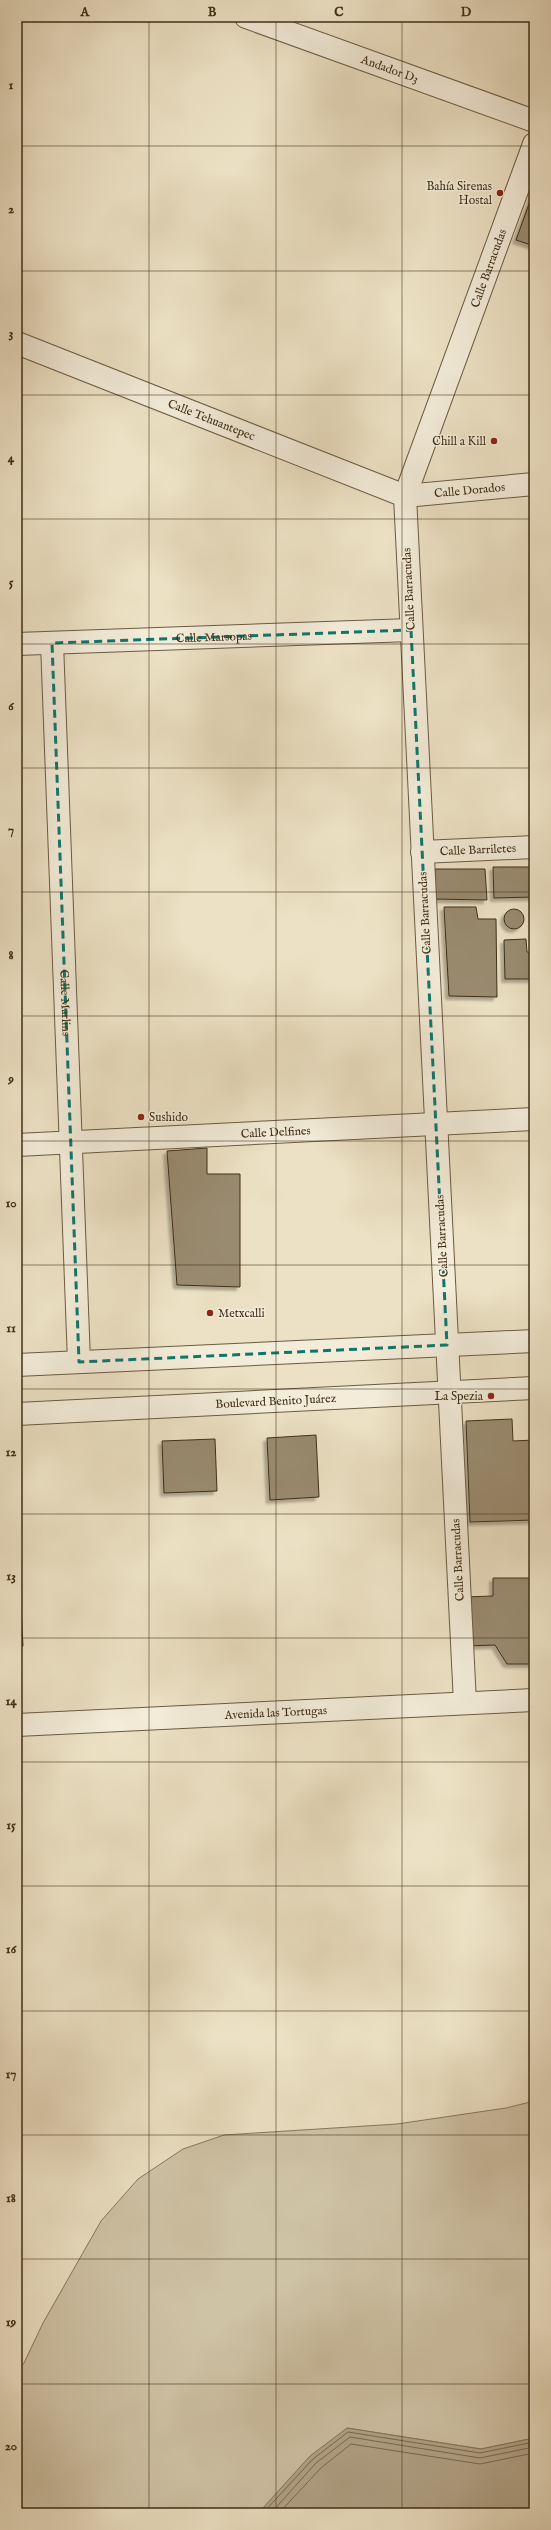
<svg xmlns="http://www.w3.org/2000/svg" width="551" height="2530" viewBox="0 0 551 2530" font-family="'IM FELL English',serif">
<defs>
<filter id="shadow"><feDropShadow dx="-3.5" dy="3.5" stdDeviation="1" flood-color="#0004"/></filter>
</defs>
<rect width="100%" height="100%" fill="#ece1c4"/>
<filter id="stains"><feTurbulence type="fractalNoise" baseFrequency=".005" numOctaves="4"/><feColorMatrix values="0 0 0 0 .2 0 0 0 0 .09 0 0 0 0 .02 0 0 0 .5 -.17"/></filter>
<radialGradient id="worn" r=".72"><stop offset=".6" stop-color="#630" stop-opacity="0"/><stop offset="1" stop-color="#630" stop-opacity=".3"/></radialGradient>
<path fill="#cfc3a6" stroke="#88785e" d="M534,2101V2438L481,2449L347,2428L262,2509L254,2513H17V2372L24,2363L43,2323L101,2221L138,2179L183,2149L224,2135L397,2124L506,2108Z"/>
<path fill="#b2a489" stroke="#84755b" d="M347,2428L481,2449L534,2438V2513H254L262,2509L310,2456Z"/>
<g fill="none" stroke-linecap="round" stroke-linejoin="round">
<g stroke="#796950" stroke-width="1">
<path d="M263,2513L313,2459L348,2432L480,2453L534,2442"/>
<path d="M271,2513L316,2463L350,2437L480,2458L534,2447"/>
<path d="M279,2513L321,2468L351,2444L480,2464L534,2453"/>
</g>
</g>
<g fill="#998b70" stroke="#402e16" filter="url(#shadow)">
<path d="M534,190V246L516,240Z"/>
<path d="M493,867H534V897L494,898Z"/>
<path d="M435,869H485L487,900L434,899Z"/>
<path d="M444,907H476L478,919H496L497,997L449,996Z"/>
<circle cx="514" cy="919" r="10"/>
<path d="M526,939L527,952L534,953V979H505L504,940Z"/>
<path d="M207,1148V1174H240V1287L177,1285L167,1151Z"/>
<path d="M512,1419L513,1441L534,1440V1520L470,1522L466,1421Z"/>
<path d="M316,1435L319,1497L270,1500L267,1438Z"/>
<path d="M215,1439L217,1491L164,1493L162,1441Z"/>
<path d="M17,1573H19L23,1646H17Z"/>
<path d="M493,1578H530L533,1664H507L495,1645L466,1646L463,1597L493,1596Z"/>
</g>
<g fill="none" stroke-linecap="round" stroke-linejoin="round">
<g stroke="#6b5b42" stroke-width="24">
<g id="minor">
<path id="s1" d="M246,17L534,121"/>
<path id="s2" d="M17,343L405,496L534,484"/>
<path id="s3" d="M52,643L79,1362"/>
<path id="s4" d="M17,644L411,630"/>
<path id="s5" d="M422,852L534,847"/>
<path id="s6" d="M17,1145L534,1119"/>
<path d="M17,1365L534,1341"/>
<path id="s7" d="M17,1414L534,1388"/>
<path id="s8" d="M465,1703L405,496L534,144"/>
<path id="s9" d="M17,1725L534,1700"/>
</g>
</g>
<use href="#minor" stroke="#f3ecd9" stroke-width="22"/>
</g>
<path fill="none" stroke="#0f766e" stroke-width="3" stroke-dasharray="8 5" stroke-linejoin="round" d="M411,630L447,1345L79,1362L52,643Z"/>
<path fill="none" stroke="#402e16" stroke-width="1" stroke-opacity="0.55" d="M149,17V2513M276,17V2513M402,17V2513M17,146H534M17,271H534M17,395H534M17,519H534M17,644H534M17,768H534M17,892H534M17,1016H534M17,1141H534M17,1265H534M17,1389H534M17,1514H534M17,1638H534M17,1762H534M17,1886H534M17,2011H534M17,2135H534M17,2259H534M17,2384H534"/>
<g fill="#8f2418" stroke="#f3ecd9" stroke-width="1.5">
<circle cx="500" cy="193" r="4"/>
<circle cx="494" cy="441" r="4"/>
<circle cx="141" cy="1117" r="4"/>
<circle cx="210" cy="1313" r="4"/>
<circle cx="491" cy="1396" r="4"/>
</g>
<g text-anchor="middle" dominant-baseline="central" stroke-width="3" stroke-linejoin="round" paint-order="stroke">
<g font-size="12" fill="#402e16" stroke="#f3ecd9">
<text stroke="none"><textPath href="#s1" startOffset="153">Andador D3</textPath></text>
<text stroke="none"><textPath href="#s8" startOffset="1451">Calle Barracudas</textPath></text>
<text stroke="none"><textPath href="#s2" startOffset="209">Calle Tehuantepec</textPath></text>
<text stroke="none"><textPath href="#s2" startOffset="482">Calle Dorados</textPath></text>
<text transform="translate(409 589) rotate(-93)">Calle Barracudas</text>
<text stroke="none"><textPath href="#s4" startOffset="197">Calle Marsopas</textPath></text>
<text stroke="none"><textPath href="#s5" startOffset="56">Calle Barriletes</textPath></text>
<text transform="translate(425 913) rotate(-93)">Calle Barracudas</text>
<text stroke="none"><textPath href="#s3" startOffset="360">Calle Marlins</textPath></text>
<text stroke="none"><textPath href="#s6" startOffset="259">Calle Delfines</textPath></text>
<text transform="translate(442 1236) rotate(-93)">Calle Barracudas</text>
<text stroke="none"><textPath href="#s7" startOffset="259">Boulevard Benito Juárez</textPath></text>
<text transform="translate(458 1560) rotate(-93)">Calle Barracudas</text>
<text stroke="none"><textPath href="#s9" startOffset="259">Avenida las Tortugas</textPath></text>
</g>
<g font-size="12" fill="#402e16" stroke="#f3ecd9" text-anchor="end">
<text x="492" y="186">Bahía Sirenas<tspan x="492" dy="14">Hostal</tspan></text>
<text x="486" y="441">Chill a Kill</text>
<text x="149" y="1117" text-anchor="start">Sushido</text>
<text x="218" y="1313" text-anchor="start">Metxcalli</text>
<text x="483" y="1396">La Spezia</text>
</g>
</g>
<rect width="551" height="2530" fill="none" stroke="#ece1c4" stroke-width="44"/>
<rect x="22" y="22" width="507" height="2486" fill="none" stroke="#402e16" stroke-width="1.5"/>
<g font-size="13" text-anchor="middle" font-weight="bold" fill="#402e16">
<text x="85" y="16">A</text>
<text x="212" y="16">B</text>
<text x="339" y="16">C</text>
<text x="466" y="16">D</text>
<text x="11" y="89">1</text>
<text x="11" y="213">2</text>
<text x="11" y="337">3</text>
<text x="11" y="462">4</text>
<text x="11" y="586">5</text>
<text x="11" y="710">6</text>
<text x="11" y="834">7</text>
<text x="11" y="959">8</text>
<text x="11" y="1083">9</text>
<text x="11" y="1207">10</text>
<text x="11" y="1332">11</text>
<text x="11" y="1456">12</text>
<text x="11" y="1580">13</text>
<text x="11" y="1705">14</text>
<text x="11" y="1829">15</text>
<text x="11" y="1953">16</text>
<text x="11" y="2078">17</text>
<text x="11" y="2202">18</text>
<text x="11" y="2326">19</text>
<text x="11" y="2450">20</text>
</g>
<rect width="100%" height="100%" filter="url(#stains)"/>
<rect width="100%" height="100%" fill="url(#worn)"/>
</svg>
